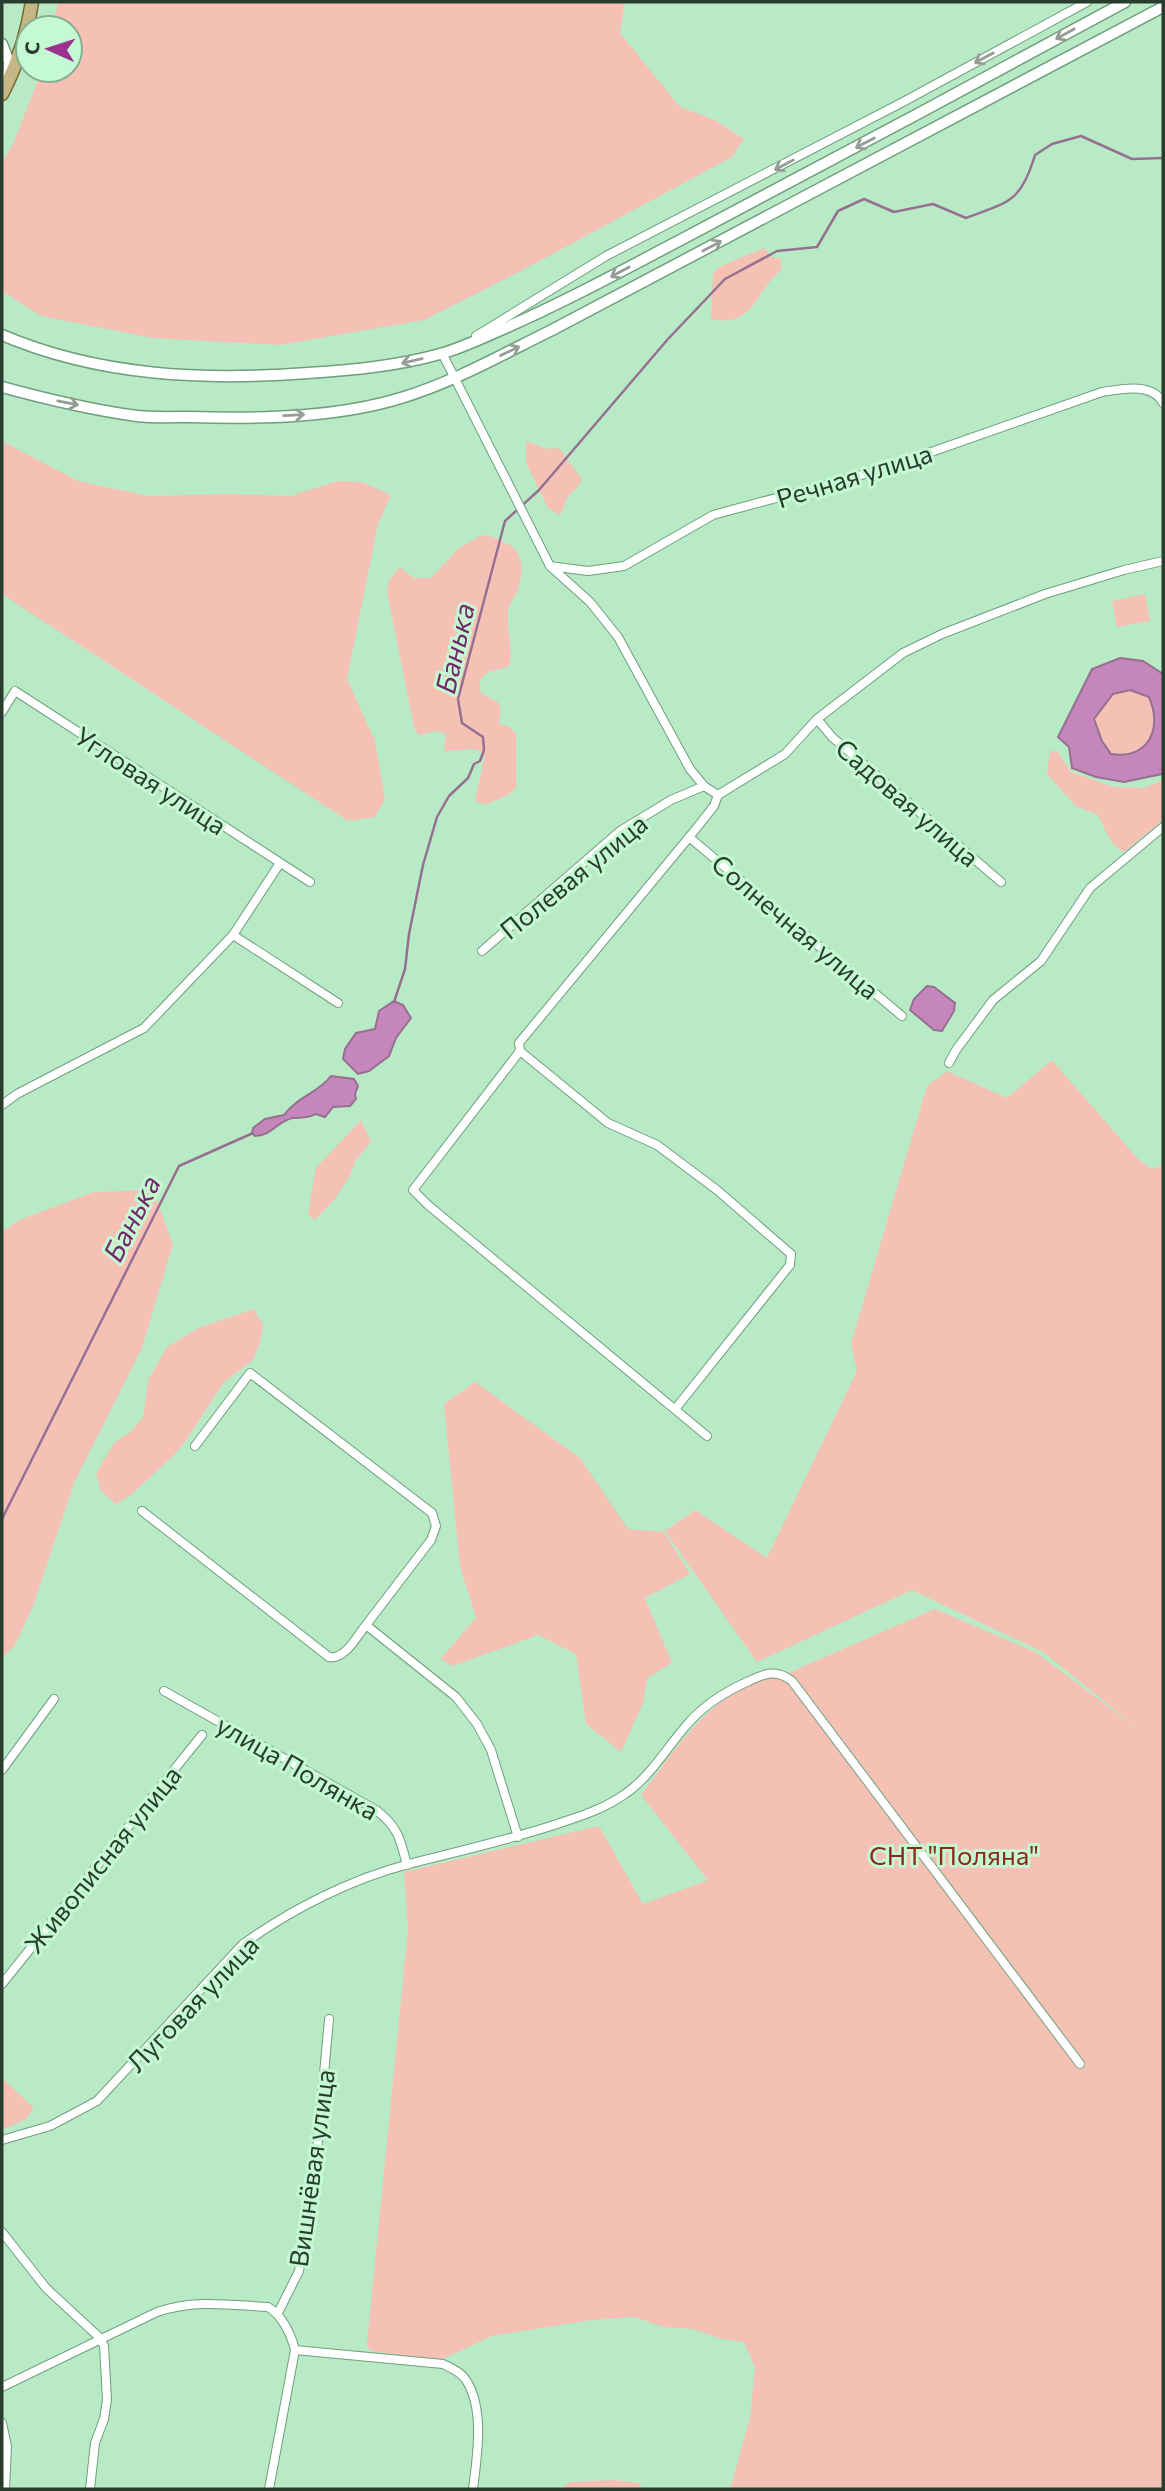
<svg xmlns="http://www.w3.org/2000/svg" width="1165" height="2491" viewBox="0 0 1165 2491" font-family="Commissioner,sans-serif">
<rect width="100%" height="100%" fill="#b8ebc5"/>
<g fill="#f5c1b5">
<path d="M58,2H625L620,33L680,107L715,120L744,139L732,157L521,271L424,320L280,345L153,338L41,316L2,291V162L13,144L42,70H70V28H53Z"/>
<path d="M764,248L771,257L781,259V271C757,286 756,329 711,319L713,273L721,266Z"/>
<path d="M2,441L78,481L148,496L227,494L290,496L338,481L362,482L391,495L378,524L347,679L375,741L385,799L375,817L348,821L2,594Z"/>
<path d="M526,441L547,449L559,448L582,479L577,488L569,495L560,515L548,508L526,463Z"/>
<path d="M482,535C491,535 499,540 508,544C526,553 523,575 517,592C514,599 508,605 508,612C507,631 513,649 509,667L488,672L480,680V692L499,703L501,713L498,723L508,726L516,733V788L508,795L485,805L475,801L485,755L476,749L444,751L446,734L437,731L419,735L414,727L387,592L388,582L399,567L414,578H431L459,548Z"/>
<path d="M1145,594L1150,621L1117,627L1112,601Z"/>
<path d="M1130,690L1149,697C1151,702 1155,707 1155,712C1159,740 1137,758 1111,754L1102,741L1094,719L1113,694Z"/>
<path d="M1050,751H1057L1071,772L1114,787L1144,788L1163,780V820L1124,852C1108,843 1106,829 1098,815L1076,806L1047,774Z"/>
<path d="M1052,1060L1139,1160L1152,1169L1163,1165V2489H730L750,2418L755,2368L744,2342L722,2339L693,2329L663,2327L635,2317L592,2320L492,2336L441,2360L370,2351L367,2344L408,1929L404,1872L599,1826L643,1904L708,1880L641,1795C676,1749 716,1683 779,1677L935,1609L1035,1652L1140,1730L1043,1652L912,1590L757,1662L665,1531L695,1510L767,1558L857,1371L851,1344L927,1086L947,1071L1007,1098Z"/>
<path d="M361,1120L371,1142L356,1160L349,1177L334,1200L315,1220L308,1214L316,1168Z"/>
<path d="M153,1190L173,1244L142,1348L75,1481L32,1609L14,1647L2,1657V1232L19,1220L94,1192Z"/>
<path d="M254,1309L263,1325L260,1342L253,1360L224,1382L185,1442L173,1456L132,1494L116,1504L101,1491L96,1473L115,1442L130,1432L143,1418L148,1380L167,1347L198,1328Z"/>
<path d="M475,1382L580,1458L628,1529L664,1532L690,1574L645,1598L672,1663L647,1678L643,1703L621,1752L586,1724L576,1654L538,1635L453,1666L440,1659L476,1618L460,1566L444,1404Z"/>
<path d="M2,2078L34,2108L26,2119L2,2130Z"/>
<path d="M614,2480L638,2483L644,2489H560L570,2482Z"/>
</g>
<g fill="#c586bc" stroke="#967091" stroke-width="2" fill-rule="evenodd">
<path d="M1120,658L1143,661L1163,674V772L1162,774L1124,782L1096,777L1072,768L1069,747L1058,737L1092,669ZM1130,690L1149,697C1163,729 1148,760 1111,754L1102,741L1094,719L1113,694Z"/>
<path d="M927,986L934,987L955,1003L954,1011L942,1031L934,1030L910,1010L914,999Z"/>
<path d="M394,1001L403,1005L411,1018L396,1038L389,1056L369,1071L358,1074L343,1059L345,1049L356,1033L375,1029L379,1011Z"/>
<path d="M331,1076L354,1079L358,1086L355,1094L356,1099L350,1106L333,1107L325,1117L316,1114C307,1119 302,1117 293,1118C279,1120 271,1136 255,1136L252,1133L253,1128L265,1119L284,1115C297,1097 318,1093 331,1076Z"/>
</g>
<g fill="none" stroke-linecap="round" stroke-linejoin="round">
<g stroke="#967091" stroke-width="2.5">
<path d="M394,1002L405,969L409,934L423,865L437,817L449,796L468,778L474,764L480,761L484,750L483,737L462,723L458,699L505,521L539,490L668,339L725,279L777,251L817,247L838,211L864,199L894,212L933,204L966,218C1009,202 1021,202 1035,155L1052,144L1081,136L1132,159L1163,158"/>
<path d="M2,1519L179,1166L253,1133"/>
</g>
<g stroke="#6f9f7c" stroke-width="10">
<g id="minor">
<path d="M476,336L606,256L903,102L1087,2"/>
<path d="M442,353L550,566L590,602L618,637L690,769L704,786L718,795"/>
<path d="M550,566L588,571L624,566L713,515L880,470L1102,392C1121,389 1153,382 1163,403"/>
<path d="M2,712L15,691L310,882"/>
<path d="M817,719L832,737L1001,882"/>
<path d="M689,837L902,1016"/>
<path d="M233,935L338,1003"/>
<path d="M482,951L620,831L671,800L704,786"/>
<path d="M520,1051L608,1123L657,1145L717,1190L791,1254L790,1265L676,1408"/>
<path d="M949,1063L956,1050L993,1000L1041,961L1090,888L1163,827"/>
<path d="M2,1105L17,1094L144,1028L233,935L280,863"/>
<path d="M707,1436L428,1205L413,1190L520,1051L519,1043L695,830L714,806L718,795L785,754L817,719L903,653L942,634L1045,594L1124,570L1163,561"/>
<path d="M195,1446L250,1373L432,1513L436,1526L431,1540L366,1625L456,1697L477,1724L491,1750L518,1837"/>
<path d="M142,1511L329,1657C345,1660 357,1636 366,1625"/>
<path d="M164,1691L376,1810C398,1827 400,1838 407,1865"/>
<path d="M2,1770L54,1699"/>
<path d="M2,1984L202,1735"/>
<path d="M2,2140L50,2126L97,2101L243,1944C292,1909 351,1879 409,1864C459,1851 509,1840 557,1824C581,1816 604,1809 625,1794C650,1777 666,1749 685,1727C702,1706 724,1692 749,1681C765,1673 777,1669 792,1681L1080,2064"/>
<path d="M2,2232L46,2288L100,2338L104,2346L107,2400L104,2419L95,2443L90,2489"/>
<path d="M278,2313L299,2271L315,2172L329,2019"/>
<path d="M295,2350L443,2364C451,2368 461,2372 466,2380C485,2409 477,2457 473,2489"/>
<path d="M2,2387L157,2312C196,2299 228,2305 268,2307C282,2315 291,2334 295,2350L269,2489"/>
<path d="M2,2423L7,2446L5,2489"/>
</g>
</g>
<g stroke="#6f9f7c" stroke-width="13">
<g id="tertiary">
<path d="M2,44L9,62L8,78"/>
<path d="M2,335C98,376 204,381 308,373C353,370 397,366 440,354C462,348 482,338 503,329C567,301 627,268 688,236C834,159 980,81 1125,2"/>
<path d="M2,387C46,399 92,410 137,416C154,418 173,417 190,417C259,419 335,418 401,398C454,382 503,354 552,330L1163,7"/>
</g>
</g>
<g stroke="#756c31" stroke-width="15">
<path id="primary" d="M2,94C17,65 27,34 32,2"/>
</g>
<use href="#minor" stroke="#fff" stroke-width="8"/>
<use href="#tertiary" stroke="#fff" stroke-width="10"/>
<use href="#primary" stroke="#c5b685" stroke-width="12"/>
</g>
<defs><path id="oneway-shaft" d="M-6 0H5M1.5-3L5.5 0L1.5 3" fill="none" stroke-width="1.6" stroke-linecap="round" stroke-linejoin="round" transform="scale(1.75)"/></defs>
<g stroke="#949e96">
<use href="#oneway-shaft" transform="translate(1065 34) rotate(151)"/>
<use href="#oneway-shaft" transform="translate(984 58) rotate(152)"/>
<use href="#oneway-shaft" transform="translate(865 143) rotate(152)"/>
<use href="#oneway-shaft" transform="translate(784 165) rotate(152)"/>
<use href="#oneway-shaft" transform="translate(712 246) rotate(-28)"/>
<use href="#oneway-shaft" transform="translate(620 272) rotate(152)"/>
<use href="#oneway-shaft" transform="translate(510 351) rotate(-26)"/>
<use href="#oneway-shaft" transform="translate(412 361) rotate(167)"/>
<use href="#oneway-shaft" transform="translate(68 403) rotate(11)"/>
<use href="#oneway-shaft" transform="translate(294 415) rotate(-3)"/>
</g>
<g text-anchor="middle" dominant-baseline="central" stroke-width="6" stroke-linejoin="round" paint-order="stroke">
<g font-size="26" fill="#283d2e" stroke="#c5f9d2">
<text transform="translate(854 475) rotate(-17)">Речная улица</text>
<text transform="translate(151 780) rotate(33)">Угловая улица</text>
<text transform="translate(908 802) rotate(41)">Садовая улица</text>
<text transform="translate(573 876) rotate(-39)">Полевая улица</text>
<text transform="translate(796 926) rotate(40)">Солнечная улица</text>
<text transform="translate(298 1767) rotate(30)">улица Полянка</text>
<text transform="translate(102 1859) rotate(-51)">Живописная улица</text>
<text transform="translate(192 2003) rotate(-46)">Луговая улица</text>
<text transform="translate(311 2168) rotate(-82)">Вишнёвая улица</text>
</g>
<g font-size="26" fill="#8b2919" stroke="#c5f9d2">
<text x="954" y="1854">СНТ "Поляна"</text>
</g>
<g font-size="28" font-style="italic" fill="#73286b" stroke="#c5f9d2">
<text transform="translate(454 648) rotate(-77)">Банька</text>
<text transform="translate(131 1218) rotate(-63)">Банька</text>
</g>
</g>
<rect width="1165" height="2491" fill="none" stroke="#283d2e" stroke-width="7"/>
<g transform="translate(49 49) rotate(273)"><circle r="33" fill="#c5f9d2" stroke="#86ae90" stroke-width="2"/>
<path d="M0-5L12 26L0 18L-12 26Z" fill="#9d3192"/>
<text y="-10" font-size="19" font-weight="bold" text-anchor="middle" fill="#283d2e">С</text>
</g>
</svg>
